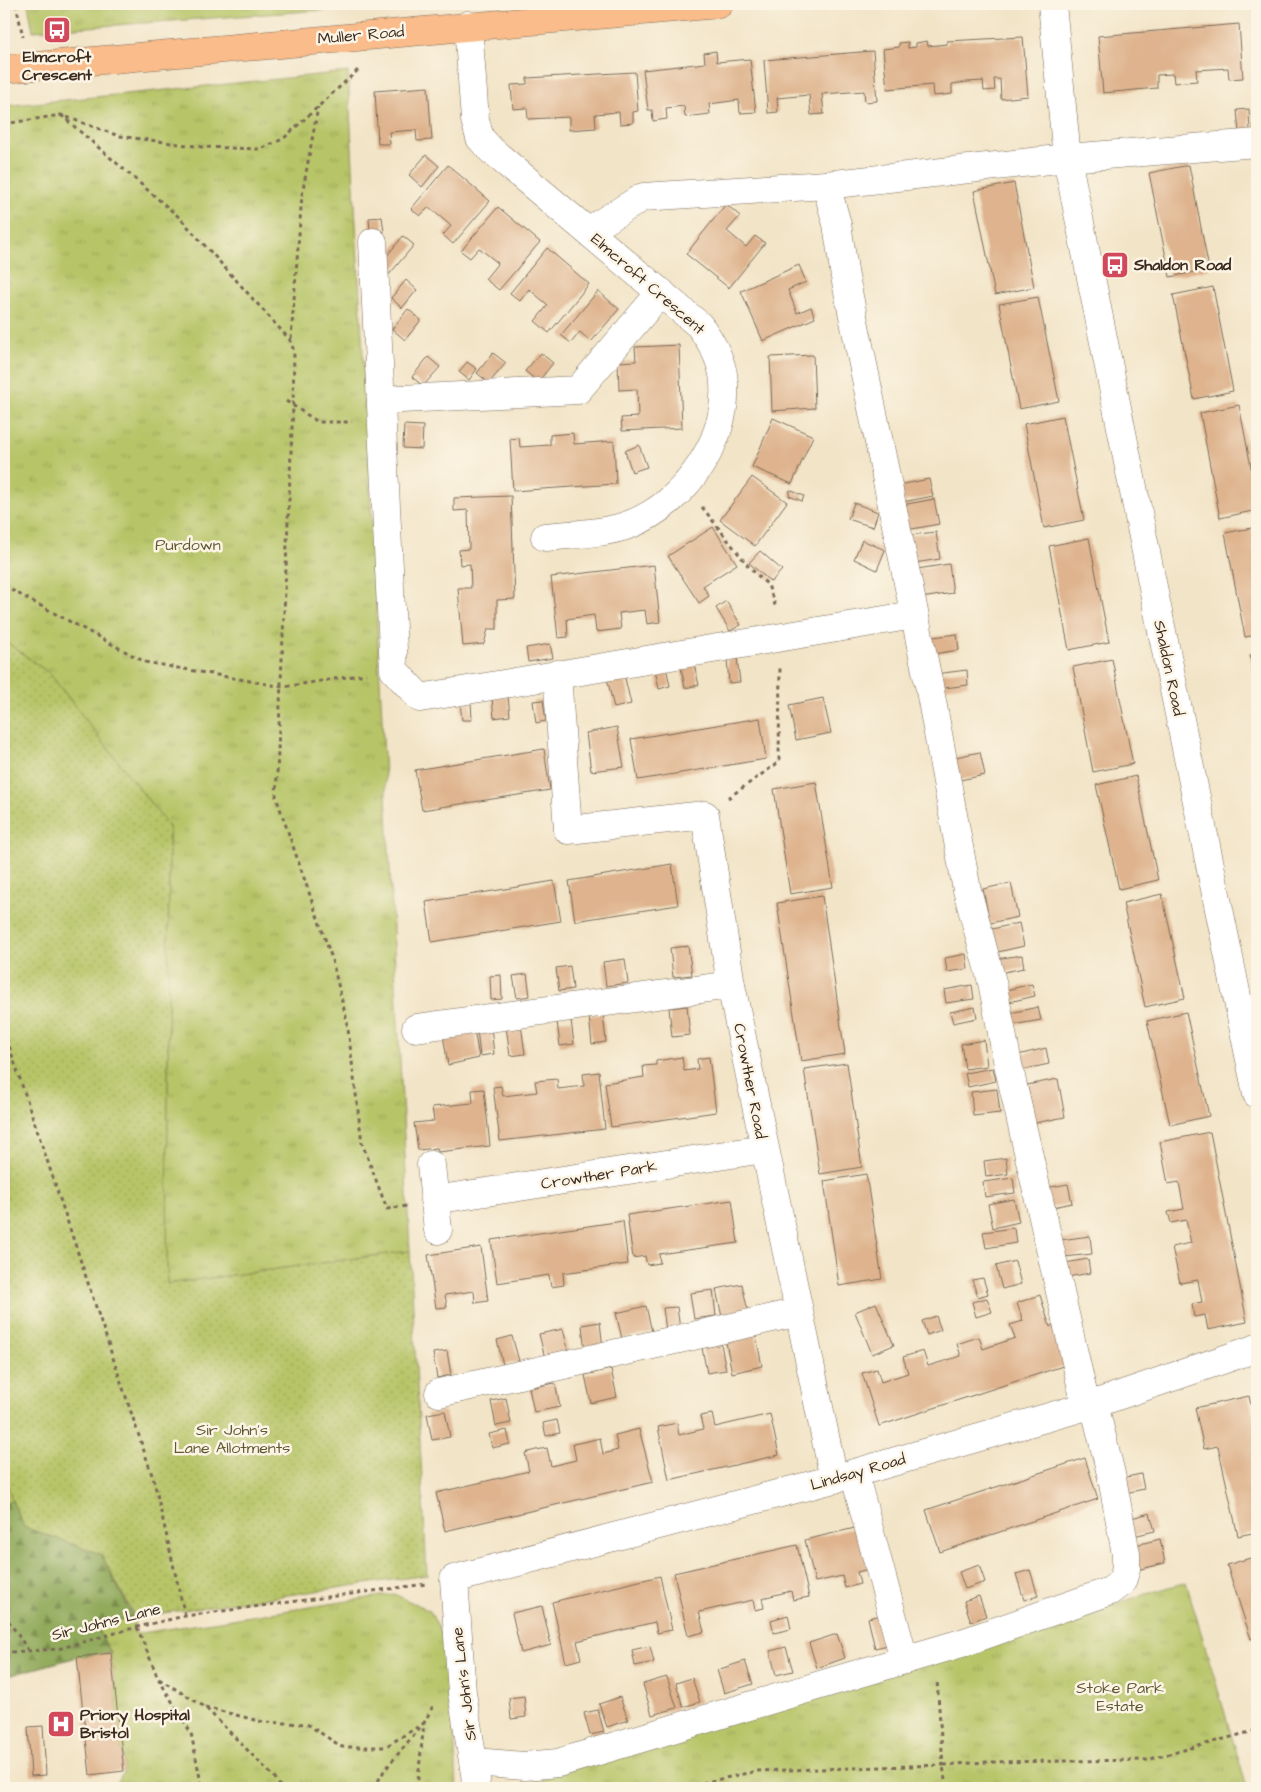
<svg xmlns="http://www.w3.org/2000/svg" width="1261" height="1792" viewBox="0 0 1261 1792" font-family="'Architects Daughter',sans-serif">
<defs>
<pattern id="grass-tufts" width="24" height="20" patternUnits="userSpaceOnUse" patternTransform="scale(1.25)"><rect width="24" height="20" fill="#b7c567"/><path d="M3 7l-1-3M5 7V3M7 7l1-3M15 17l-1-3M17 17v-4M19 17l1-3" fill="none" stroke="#9ea959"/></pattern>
<pattern id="forest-firs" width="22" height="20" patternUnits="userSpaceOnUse" patternTransform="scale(1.25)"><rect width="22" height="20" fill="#91aa5c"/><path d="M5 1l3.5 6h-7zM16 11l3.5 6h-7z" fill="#788b4b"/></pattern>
<pattern id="garden-dots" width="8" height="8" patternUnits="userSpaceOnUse" patternTransform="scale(1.25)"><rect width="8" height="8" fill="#b7c567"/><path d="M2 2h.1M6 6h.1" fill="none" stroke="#9ea959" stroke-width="1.8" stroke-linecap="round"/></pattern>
</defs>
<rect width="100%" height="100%" fill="#fcf5e5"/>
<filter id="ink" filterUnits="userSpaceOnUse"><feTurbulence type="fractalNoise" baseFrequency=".02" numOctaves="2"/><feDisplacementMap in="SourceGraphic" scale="10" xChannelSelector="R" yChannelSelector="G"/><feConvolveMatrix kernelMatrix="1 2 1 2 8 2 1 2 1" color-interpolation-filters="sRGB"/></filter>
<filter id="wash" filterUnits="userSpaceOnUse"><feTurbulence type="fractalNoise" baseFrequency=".0096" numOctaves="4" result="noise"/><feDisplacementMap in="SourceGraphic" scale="20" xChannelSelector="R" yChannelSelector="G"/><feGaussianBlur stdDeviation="1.12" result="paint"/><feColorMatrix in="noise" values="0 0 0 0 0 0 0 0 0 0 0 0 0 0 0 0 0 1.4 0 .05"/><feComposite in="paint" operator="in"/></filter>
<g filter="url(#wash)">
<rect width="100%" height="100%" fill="#f2e4c7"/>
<g fill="url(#grass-tufts)" stroke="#797842">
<path d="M28,4H406L33,31Z"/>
<path d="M348,72L410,1251L167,1284L169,827L50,674L4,640V106Z"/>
<path d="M4,1473L12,1500L24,1527L101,1554L134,1619L135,1634L394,1594L430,1611L450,1652L457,1788H114L124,1771L111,1653L77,1657L4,1677Z"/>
<path d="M1186,1582L1247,1788H511Z"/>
</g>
<path fill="url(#forest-firs)" stroke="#666a3d" d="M12,1500L24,1527L101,1554L134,1619L93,1621L111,1653L77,1657L4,1677V1504Z"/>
<path fill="url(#garden-dots)" stroke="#797842" d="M4,640L50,674L169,827L167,1284L410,1251L427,1575L135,1617L101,1554L24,1527L12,1500L4,1473Z"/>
<g id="blocks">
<g fill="#deb38d">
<path d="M1254,18H1257V46H1256Z"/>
<path d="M1239,24L1243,78L1229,79L1228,68L1196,70L1197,81L1174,83L1173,74L1157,75V88L1103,93L1098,36Z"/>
<path d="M1023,37L1028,96L1001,99L1000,79H994L995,90L984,91L983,81L967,82L952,84V94L944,95L933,96L932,85L887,89L883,49L899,47V43L908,42V48L916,47V43L927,41L928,46L947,44V41Z"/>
<path d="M716,51L717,62L750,59L756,112L740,113L739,100L709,104L710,114L685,117L684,106L666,108L667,119L653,121L652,110H648L643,70L705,63L704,53Z"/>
<path d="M873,51L877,101L865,102L864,91L822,94L824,114L811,115L809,95L777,98L778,112L768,113L764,60Z"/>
<path d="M635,72L638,111L633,112V123L620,124L619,112L595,114L596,128L569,130V117L528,119L527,108L513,109L511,85L527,84V78Z"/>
<path d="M428,87L432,140L417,141L416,130L389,132L390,144H378L375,91Z"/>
<path d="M1249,109L1250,132L1239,133L1237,110Z"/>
<path d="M1253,111H1257V132H1254Z"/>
<path d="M426,155L439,166L422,187L409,175Z"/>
<path d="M448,165L490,201L453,244L443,235L451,226L429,207L420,216L411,209Z"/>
<path d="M1189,165L1209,269L1170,277L1149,173Z"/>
<path d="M1014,183L1034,287L995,295L974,191Z"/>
<path d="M726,204L740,216L727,231L746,247L755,236L765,243L729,288L686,254Z"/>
<path d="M498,207L540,242L499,290L485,279L498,263L479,248L470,258L461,251Z"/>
<path d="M382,217L384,232L370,233L369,218Z"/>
<path d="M403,236L414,245L387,277L385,258Z"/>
<path d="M547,248L589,284L549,333L535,321L548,305L529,289L520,301L510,293Z"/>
<path d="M799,265L806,282L788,290L797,313L811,307L815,318L763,341L741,291Z"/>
<path d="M406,280L417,290L402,308L391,298Z"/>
<path d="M1213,287L1233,391L1194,399L1173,295Z"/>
<path d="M598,291L619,309L591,342L580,332L571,343L561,335Z"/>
<path d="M1038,297L1059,401L1019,409L999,304Z"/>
<path d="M408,309L421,320L405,340L392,329Z"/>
<path d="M679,345L682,428L622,431L621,418L638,417L637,389L619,390L618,362L636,361L635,347Z"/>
<path d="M493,353L506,363L489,383L477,373Z"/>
<path d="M541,353L553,363L538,382L525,371Z"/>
<path d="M813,355L815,408L772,411L770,357Z"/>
<path d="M428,357L440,367L423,386L412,377Z"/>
<path d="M467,362L477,369L469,380L459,372Z"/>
<path d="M1239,405L1257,498V510L1220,518L1200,413Z"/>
<path d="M1063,416L1084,520L1044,528L1024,424Z"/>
<path d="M773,418L813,436L792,484L752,467Z"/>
<path d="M404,425L423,426L422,449L403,448Z"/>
<path d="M573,433L574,444L614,441L616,484L513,491L510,439L519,438L520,447L550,445V435Z"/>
<path d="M639,445L647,467L632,472L625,451Z"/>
<path d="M752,477L787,502L755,546L720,520Z"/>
<path d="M929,479L933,496L903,502L899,485Z"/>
<path d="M790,490L804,496L802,501L789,496Z"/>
<path d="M511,496L515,599L497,600V629H488L484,644L463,646L458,588H471L470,564L460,565L459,550L469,549L468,510L454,511V498Z"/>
<path d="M934,499L939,524L907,530L902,505Z"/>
<path d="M854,503L878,512L873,527L848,519Z"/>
<path d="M713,527L737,564L703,586L709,596L699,603L668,556Z"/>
<path d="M1257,527V635L1245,637L1225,533Z"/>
<path d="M936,532L940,559L914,563L910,535Z"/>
<path d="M1089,538L1109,642L1069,650L1049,546Z"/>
<path d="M862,540L885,550L877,570L854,559Z"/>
<path d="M760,551L782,570L771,582L749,563Z"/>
<path d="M949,564L953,593L921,598L917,569Z"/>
<path d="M654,565L660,622L647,624L645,610L619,613L621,629L596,632L594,615L567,619L568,637L558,638L551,577Z"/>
<path d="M726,601L741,625L730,631L716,608Z"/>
<path d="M957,634L959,650L927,655L925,638Z"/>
<path d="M550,644L553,658L528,662L526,648Z"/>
<path d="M1257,654V688H1256L1250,655Z"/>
<path d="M737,658L740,682L729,683L727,659Z"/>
<path d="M1112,659L1133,764L1093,772L1073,667Z"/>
<path d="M694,664L699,685L685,688L681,667Z"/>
<path d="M666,667L670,686L659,689L655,669Z"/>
<path d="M967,670L968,685L937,689L935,674Z"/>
<path d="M624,674L631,704L614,708L607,678Z"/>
<path d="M508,696L510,716L494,718L492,698Z"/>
<path d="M823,698L831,733L796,740L789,705Z"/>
<path d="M543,700L546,721L536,723L533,701Z"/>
<path d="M471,702L472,720H462L460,703Z"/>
<path d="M760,718L766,759L638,780L631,739Z"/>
<path d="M617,727L624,767L591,771L586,733Z"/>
<path d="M544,749L550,790L422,810L415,770Z"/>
<path d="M980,752L985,775L955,781L951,758Z"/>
<path d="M1136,776L1158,880L1119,889L1096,785Z"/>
<path d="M816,782L833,887L790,894L774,789Z"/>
<path d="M672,864L678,905L575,921L569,881Z"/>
<path d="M554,881L561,921L432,942L426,902Z"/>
<path d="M1011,883L1018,917L990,923L983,889Z"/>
<path d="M1162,894L1185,998L1145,1007L1123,903Z"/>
<path d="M822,896L845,1054L801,1061L777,903Z"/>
<path d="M1019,923L1024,946L998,952L992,929Z"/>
<path d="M688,946L692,975L673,977L670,948Z"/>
<path d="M966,954L968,969L947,972L945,958Z"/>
<path d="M1022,955L1024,968L999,973L996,959Z"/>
<path d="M625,959L628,983L606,986L603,962Z"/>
<path d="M570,966L573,989L559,991L556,968Z"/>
<path d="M527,974L530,996L517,998L513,976Z"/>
<path d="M501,975L502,999L491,1000L490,976Z"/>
<path d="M1032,984L1035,996L1009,1002L1006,990Z"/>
<path d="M972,985L974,999L946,1003L944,990Z"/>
<path d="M687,1006L690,1035L672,1037L669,1008Z"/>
<path d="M975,1007L977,1018L953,1023L950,1012Z"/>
<path d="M1038,1007L1041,1020L1012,1025L1010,1013Z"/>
<path d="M1186,1012L1209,1116L1170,1125L1147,1021Z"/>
<path d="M603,1014L606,1042L592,1044L589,1016Z"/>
<path d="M571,1020L574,1044L560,1046L557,1021Z"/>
<path d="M521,1024L525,1054L510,1056L506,1026Z"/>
<path d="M491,1027L494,1054L480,1056L477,1029Z"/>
<path d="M474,1029L479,1058L448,1065L443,1035Z"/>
<path d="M984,1040L987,1066L965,1069L961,1044Z"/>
<path d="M1046,1048L1049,1064L1021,1070L1018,1055Z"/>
<path d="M682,1057L684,1071L698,1069L697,1059L709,1057L716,1112L611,1127L605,1083L644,1077L643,1066L656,1065V1061Z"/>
<path d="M847,1063L862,1167L820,1174L804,1069Z"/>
<path d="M993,1068L996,1081L968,1087L965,1073Z"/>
<path d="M599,1072L605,1129L500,1141L493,1087L501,1086L503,1096L537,1092L535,1081L557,1079L558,1089L584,1086L583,1074Z"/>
<path d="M1058,1079L1065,1117L1035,1123L1027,1085Z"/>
<path d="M484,1089L490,1146L438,1152L437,1148L418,1150L414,1123L434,1121L432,1107L473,1103L472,1090Z"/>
<path d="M997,1089L1000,1113L973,1116L971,1092Z"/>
<path d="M1210,1132L1247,1322L1208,1330L1205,1315L1194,1317L1192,1304L1202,1302L1198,1280L1180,1283L1172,1247L1191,1243L1186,1220L1171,1223L1168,1212L1184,1209L1179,1182L1168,1184L1160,1142Z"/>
<path d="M1006,1158L1008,1174L986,1177L984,1161Z"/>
<path d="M866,1174L882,1279L839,1286L824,1181Z"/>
<path d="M1013,1178L1015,1193L985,1197L983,1182Z"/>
<path d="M1068,1184L1072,1203L1044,1209L1040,1189Z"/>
<path d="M1014,1199L1019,1222L993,1228L988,1204Z"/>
<path d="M732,1200L738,1243L659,1254L660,1263L647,1265L645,1256L633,1258L627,1215Z"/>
<path d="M623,1221L628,1264L563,1273L564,1285L551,1287L549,1275L497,1283L491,1240Z"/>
<path d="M1014,1228L1016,1243L986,1248L983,1232Z"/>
<path d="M1090,1236L1092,1254L1055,1258L1053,1241Z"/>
<path d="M481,1247L488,1301L475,1303L474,1291L445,1295L447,1307L436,1308L428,1255Z"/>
<path d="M1088,1259L1090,1273L1067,1277L1065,1263Z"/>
<path d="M1015,1261L1021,1284L1002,1289L996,1266Z"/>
<path d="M983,1278L988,1294L978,1297L972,1280Z"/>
<path d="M742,1284L749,1316L723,1322L716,1289Z"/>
<path d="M713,1290L716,1316L694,1319L690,1293Z"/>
<path d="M1040,1295L1050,1327L1053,1325L1066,1365L879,1426L862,1373L877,1369L881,1382L908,1373L903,1357L923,1351L928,1366L961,1356L957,1344L969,1340L979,1337L983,1349L1015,1338L1010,1325L1023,1321L1017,1303Z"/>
<path d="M987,1298L992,1312L976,1317L972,1302Z"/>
<path d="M876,1303L894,1345L872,1354L855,1312Z"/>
<path d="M646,1306L652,1332L622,1339L616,1313Z"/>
<path d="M677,1307L680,1329L666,1331L663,1308Z"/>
<path d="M936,1316L941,1330L927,1335L922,1321Z"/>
<path d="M600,1322L603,1349L585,1351L582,1325Z"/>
<path d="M563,1329L569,1353L545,1358L539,1334Z"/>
<path d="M755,1331L762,1366L732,1373L725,1337Z"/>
<path d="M512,1336L519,1361L503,1365L497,1340Z"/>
<path d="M721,1344L726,1370L707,1373L702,1348Z"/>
<path d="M447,1351L451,1375L437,1378L433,1353Z"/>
<path d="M611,1369L617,1397L591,1403L585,1375Z"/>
<path d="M555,1383L560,1407L534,1412L529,1388Z"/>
<path d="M1249,1396L1257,1432V1532L1238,1536L1218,1446L1204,1449L1195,1408Z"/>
<path d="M506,1398L511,1423L496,1426L491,1401Z"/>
<path d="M445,1411L450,1437L432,1440L427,1414Z"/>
<path d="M712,1414L715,1427L770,1414L779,1455L669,1480L658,1427L677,1423L679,1435L703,1429L700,1416Z"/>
<path d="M557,1420L560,1433L546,1436L543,1423Z"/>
<path d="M639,1429L653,1482L445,1531L436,1493L529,1471L525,1453L536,1450L547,1448L551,1466L576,1460L573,1444L588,1441L600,1438L603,1454L618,1450L615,1435Z"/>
<path d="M507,1430L510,1444L492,1448L489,1434Z"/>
<path d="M1085,1458L1098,1499L940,1552L926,1510Z"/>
<path d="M1141,1474L1144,1489L1120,1494L1117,1479Z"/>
<path d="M1150,1513L1155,1531L1129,1537L1124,1520Z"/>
<path d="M859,1527L869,1569L857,1572L860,1584L845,1588L842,1576L815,1582L805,1540Z"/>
<path d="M1160,1539L1165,1563L1133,1571L1128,1547Z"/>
<path d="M797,1545L809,1597L793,1600L791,1591L762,1598L764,1608L755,1610L753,1600L699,1612L704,1632L688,1636L674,1573Z"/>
<path d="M1257,1556V1637L1251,1639L1227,1565Z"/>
<path d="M979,1565L985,1582L965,1589L959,1572Z"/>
<path d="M1030,1570L1038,1596L1024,1600L1016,1574Z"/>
<path d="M660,1576L672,1630L657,1633L655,1622L577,1641L581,1659L566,1663L552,1602Z"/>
<path d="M979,1596L986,1616L971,1622L964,1601Z"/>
<path d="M542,1606L551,1645L521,1653L512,1613Z"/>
<path d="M788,1615L791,1629L774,1633L771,1620Z"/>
<path d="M881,1615L888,1645L875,1648L868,1618Z"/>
<path d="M837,1634L845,1658L817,1668L809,1643Z"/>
<path d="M650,1646L654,1662L635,1666L632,1650Z"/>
<path d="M786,1647L793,1671L776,1675L770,1651Z"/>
<path d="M111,1653L124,1771L90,1775L77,1657Z"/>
<path d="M745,1661L753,1684L724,1693L717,1670Z"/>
<path d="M667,1677L677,1708L652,1715L643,1684Z"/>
<path d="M692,1678L700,1702L683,1707L676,1683Z"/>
<path d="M524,1696L526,1717L511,1719L509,1698Z"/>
<path d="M620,1697L628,1720L607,1727L599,1704Z"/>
<path d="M598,1710L604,1732L590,1735L584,1713Z"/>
<path d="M43,1726L46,1775L31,1776L28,1727Z"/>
</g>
</g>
</g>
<g filter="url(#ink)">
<use href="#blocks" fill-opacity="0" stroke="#7b6b59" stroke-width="1"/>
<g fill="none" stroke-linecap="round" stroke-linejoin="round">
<g stroke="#7b6b59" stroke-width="29">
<g id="minor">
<path d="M1052,4L1067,158L1158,612L1257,1094"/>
<path d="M468,25L475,120L480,138L491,150L699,325C712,342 723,361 724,383C728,441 685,502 631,524C605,534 573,534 545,537"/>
<path d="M826,185L837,224L845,277L929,685L967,890L992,982L1008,1064L1086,1406"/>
<path d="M588,231L643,197L826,185L1067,158L1257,143"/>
<path d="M373,242L394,670L420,698L914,615"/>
<path d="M381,400L578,390L661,292"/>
<path d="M557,674L568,830L705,815L731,985L834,1479"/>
<path d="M416,1028L731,985"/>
<path d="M431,1165L438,1230"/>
<path d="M434,1200L764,1149"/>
<path d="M439,1393L799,1312"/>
<path d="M854,1473L904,1659"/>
<path d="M474,1762L524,1766L558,1763L965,1642L1110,1591L1122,1582L1126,1569V1554L1112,1478L1094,1404"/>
<path d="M474,1788L476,1780L462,1693L454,1579L834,1479L1094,1404L1257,1348"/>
</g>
</g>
<g stroke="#7b6b59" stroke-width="29">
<path id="major" d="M4,69L719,4"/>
</g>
<g stroke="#7b6b59" stroke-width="3" stroke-dasharray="4 4" stroke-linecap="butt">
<path d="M16,4L23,37"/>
<path d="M61,115L180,218L290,340L294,351L293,406L276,797L331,956L347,1021L362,1143L387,1209L407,1206"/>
<path d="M4,124L61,115L119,136L202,147L260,149L283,139L358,70"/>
<path d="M291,339L302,195L318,107"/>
<path d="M286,401L318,422H352"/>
<path d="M702,507L749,567L768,585L776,608"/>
<path d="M4,586L145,662L283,687L366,674"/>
<path d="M728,798L779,762L780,666"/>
<path d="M4,1031L154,1481L185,1616"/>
<path d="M4,1614L28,1650"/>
<path d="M137,1627L158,1678L191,1733L202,1788"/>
<path d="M4,1656L12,1652L58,1649L137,1627L185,1616L426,1584"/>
<path d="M159,1679L205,1707L275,1778L281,1788"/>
<path d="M205,1707L263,1722L307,1724L342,1747H385L424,1723"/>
<path d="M374,1788L384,1771L422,1725"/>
<path d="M417,1788L424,1723L433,1706"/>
<path d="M679,1788L757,1771L943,1765L937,1680"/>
<path d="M946,1788L943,1765L986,1762L1147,1760L1257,1730"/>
</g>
<use href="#minor" stroke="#fff" stroke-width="28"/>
<use href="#major" stroke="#f9bc8a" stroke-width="28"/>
</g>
</g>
<defs>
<g id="bus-square" transform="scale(1.4375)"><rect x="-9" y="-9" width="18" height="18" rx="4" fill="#d1495b" stroke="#fcf5e5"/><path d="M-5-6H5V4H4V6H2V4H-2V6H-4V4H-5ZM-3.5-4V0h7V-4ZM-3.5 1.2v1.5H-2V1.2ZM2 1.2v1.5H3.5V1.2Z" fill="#fff"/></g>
<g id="hospital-square" transform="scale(1.4375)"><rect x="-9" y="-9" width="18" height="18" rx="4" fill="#d1495b" stroke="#fcf5e5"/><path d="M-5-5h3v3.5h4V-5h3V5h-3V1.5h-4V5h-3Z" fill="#fff"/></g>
</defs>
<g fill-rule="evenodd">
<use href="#bus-square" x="57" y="30"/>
<use href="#bus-square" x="1115" y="265"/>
<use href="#hospital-square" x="61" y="1724"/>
</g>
<g text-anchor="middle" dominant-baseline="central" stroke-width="5" stroke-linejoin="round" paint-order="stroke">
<g font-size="16" fill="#3b2a1e" stroke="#fcf5e5">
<text transform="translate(361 35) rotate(-5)">Muller Road</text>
<text transform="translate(648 284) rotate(41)">Elmcroft Crescent</text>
<text transform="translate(1169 668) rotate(78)">Shaldon Road</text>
<text transform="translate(750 1081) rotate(79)">Crowther Road</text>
<text transform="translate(599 1175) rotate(-9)">Crowther Park</text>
<text transform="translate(858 1472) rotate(-16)">Lindsay Road</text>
<text transform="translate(106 1622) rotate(-14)">Sir Johns Lane</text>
<text transform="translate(464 1684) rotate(-97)">Sir John's Lane</text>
</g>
<g font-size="16" font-weight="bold" fill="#3b2a1e" stroke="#fcf5e5" text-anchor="start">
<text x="57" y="57" text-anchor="middle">Elmcroft<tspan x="57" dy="18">Crescent</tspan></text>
<text x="1134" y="265">Shaldon Road</text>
<text x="80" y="1715">Priory Hospital<tspan x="80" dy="18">Bristol</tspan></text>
</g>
<g font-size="16" fill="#605834" stroke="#fcf5e5">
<text x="188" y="545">Purdown</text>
<text x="232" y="1430">Sir John's<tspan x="232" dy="18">Lane Allotments</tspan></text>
<text x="1120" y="1688">Stoke Park<tspan x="1120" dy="18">Estate</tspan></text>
</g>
</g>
<rect width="1261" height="1792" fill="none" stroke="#fcf5e5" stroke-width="20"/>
</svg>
